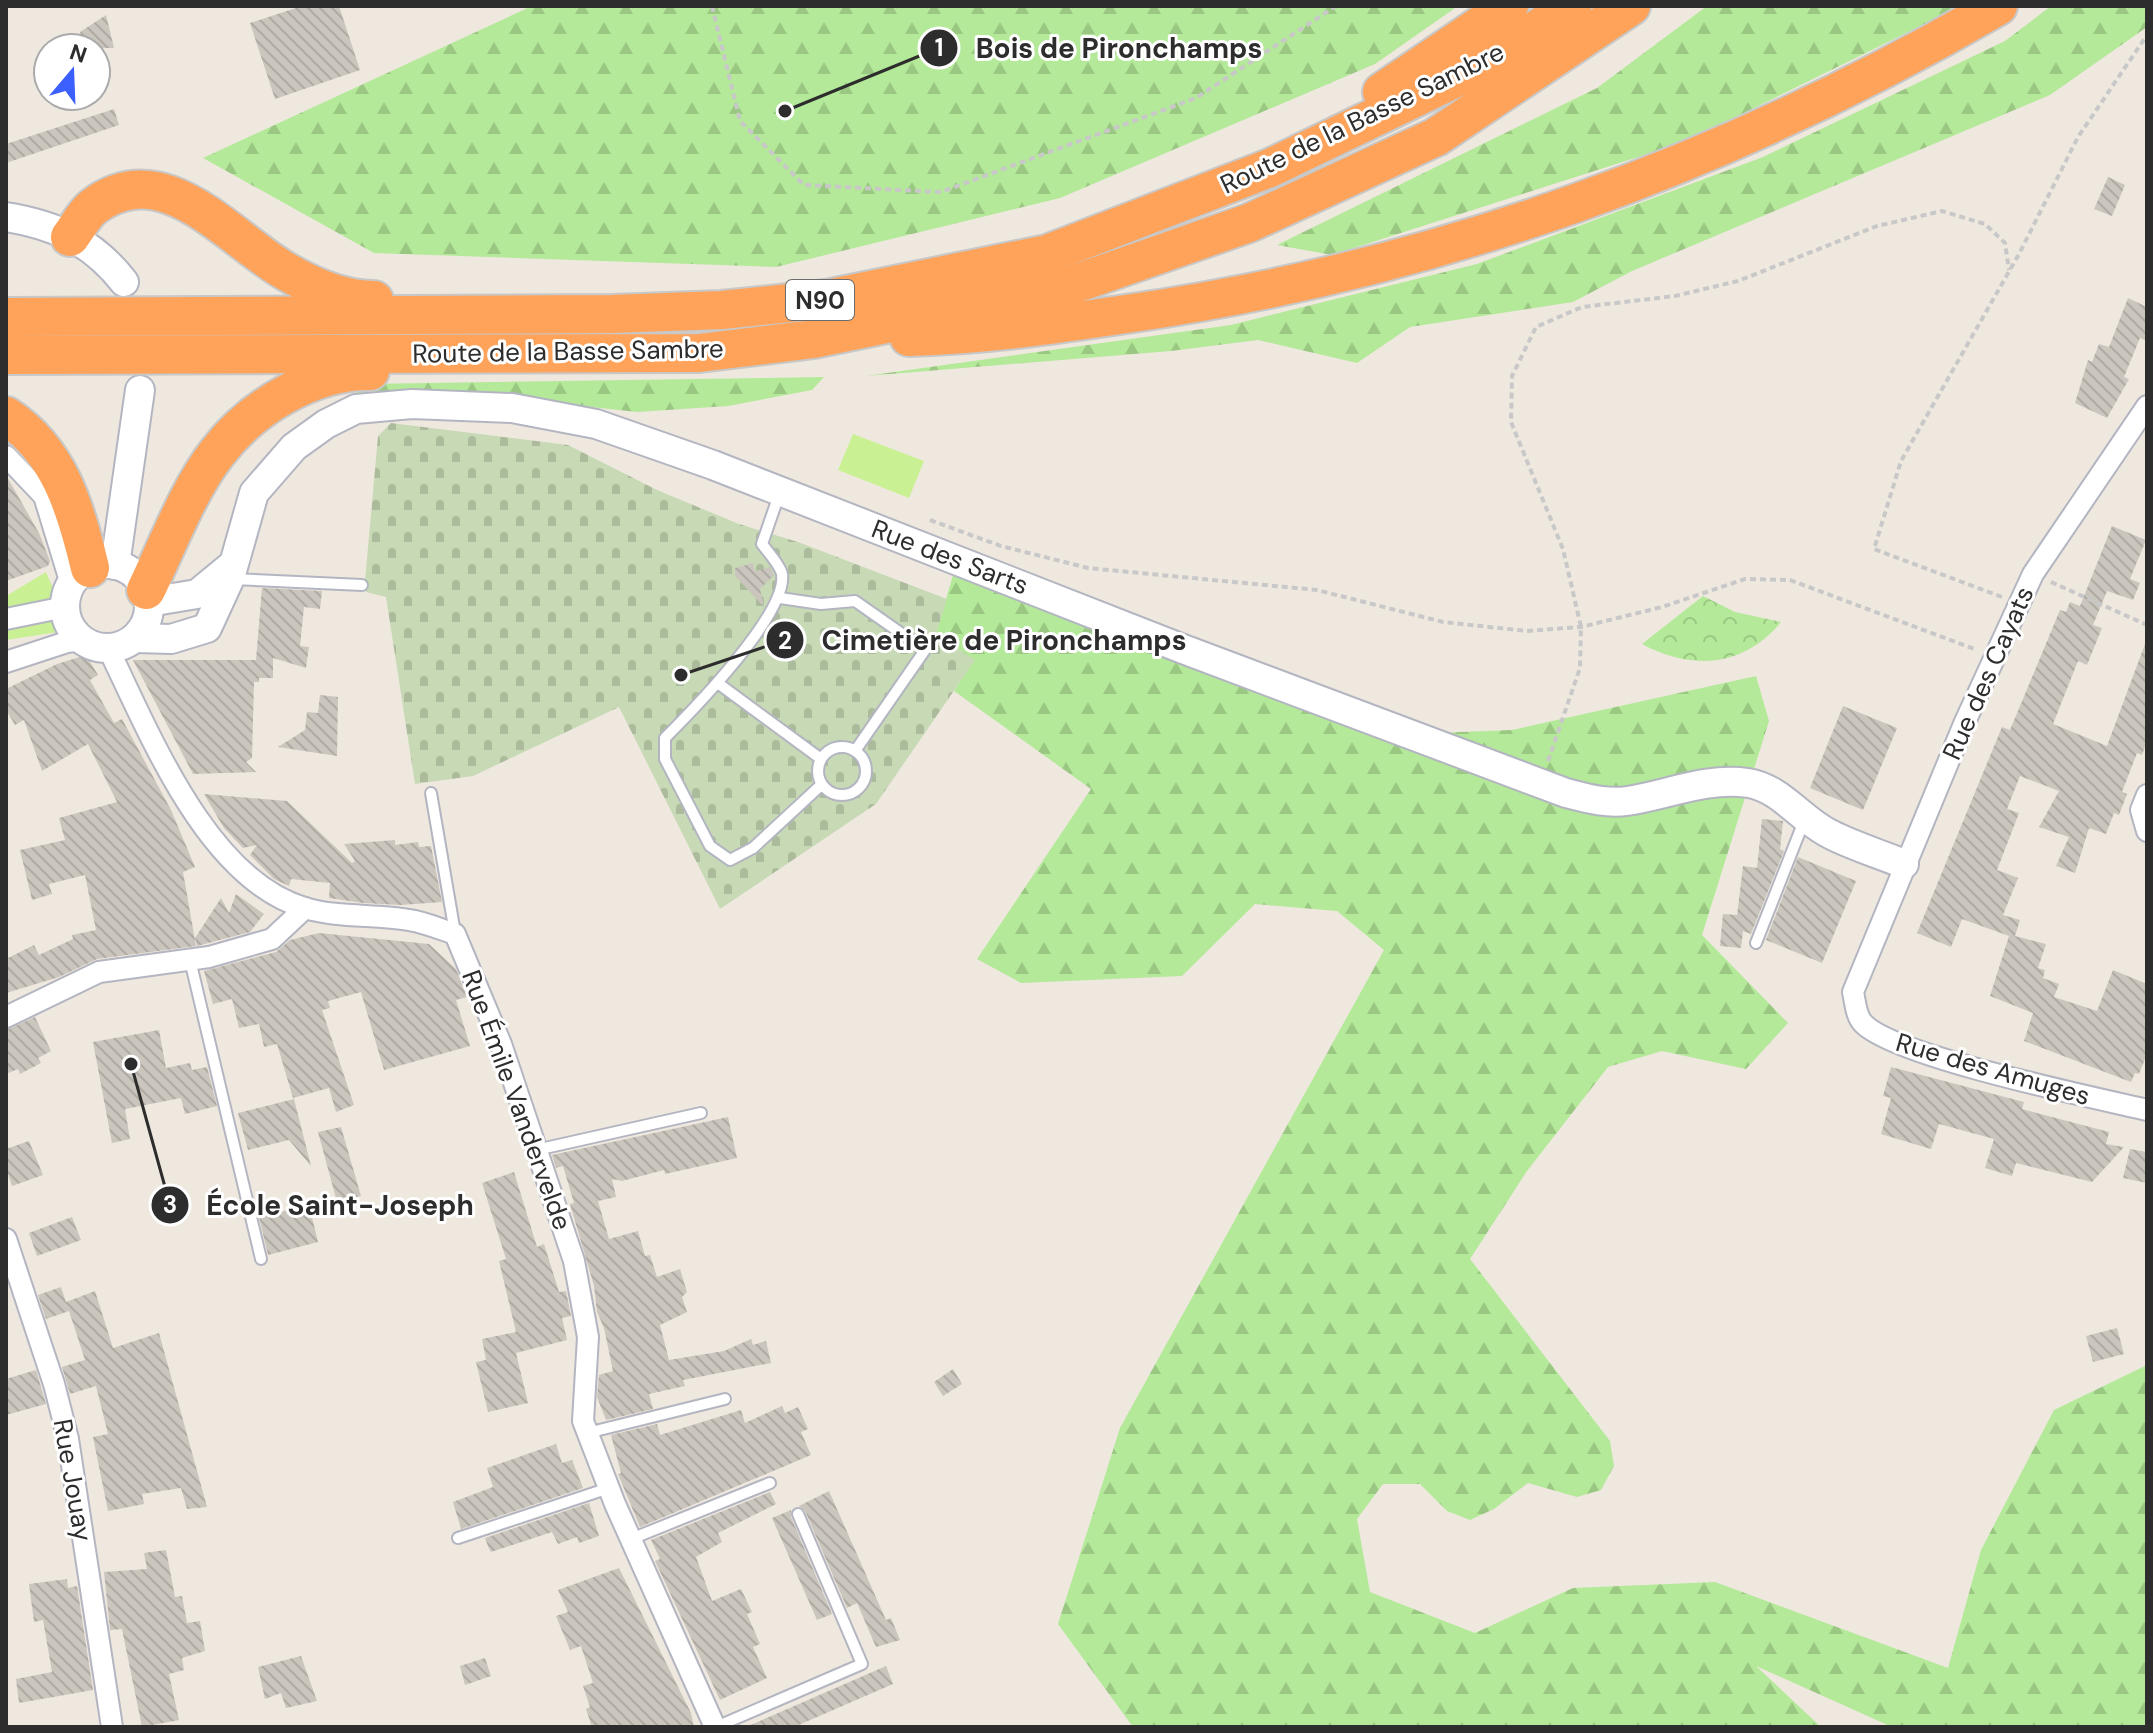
<svg xmlns="http://www.w3.org/2000/svg" width="2153" height="1733" viewBox="0 0 2153 1733" font-family="'DM Sans',sans-serif">
<defs>
<pattern id="forest-firs" width="22" height="20" patternUnits="userSpaceOnUse" patternTransform="scale(2)"><rect width="22" height="20" fill="#b3e998"/><path d="M5 1l3.5 6h-7zM16 11l3.5 6h-7z" fill="#9ac883"/></pattern>
<pattern id="cemetery-stones" width="16" height="16" patternUnits="userSpaceOnUse" patternTransform="scale(2)"><rect width="16" height="16" fill="#c7dab5"/><path d="M2 7V4a2 2 0 0 1 4 0v3zM10 15v-3a2 2 0 0 1 4 0v3z" fill="#abbb9c"/></pattern>
<pattern id="park-crowns" width="20" height="18" patternUnits="userSpaceOnUse" patternTransform="scale(2)"><rect width="20" height="18" fill="#b3e998"/><path d="M2 6a3 3 0 1 1 6 0M12 15a3 3 0 1 1 6 0" fill="none" stroke="#9ac883"/></pattern>
<pattern id="building-back-hatch" width="6" height="6" patternUnits="userSpaceOnUse" patternTransform="scale(2)"><rect width="6" height="6" fill="#cbc6bd"/><path d="M-1 5l2 2M0 0l6 6M5-1l2 2" fill="none" stroke="#afaaa3"/></pattern>
</defs>
<rect width="100%" height="100%" fill="#efe8df"/>
<g fill="url(#forest-firs)">
<path d="M532,6H1458L1375,64L1060,198L776,267L374,253L203,158Z"/>
<path d="M1707,6H1961L1685,142L1332,255L1277,245L1597,88Z"/>
<path d="M2051,6H2147V27L2050,95L1632,271L1573,302L1410,327L1357,363L1258,340L1171,351L866,376L1231,325L1477,264L1763,157L2005,41Z"/>
<path d="M824,377L812,390L728,406L637,412L527,400H350L365,384Z"/>
<path d="M953,575L1385,735L1512,730L1756,676L1769,721L1702,935L1788,1023L1746,1069L1662,1051L1608,1067L1527,1171L1470,1259L1610,1441L1614,1466L1601,1490L1577,1497L1528,1483L1494,1509L1470,1520L1447,1511L1420,1484H1383L1357,1519L1370,1592L1475,1633L1573,1588L1715,1582L1948,1668L1981,1550L2054,1410L2147,1365V1727H1892L1756,1666L1821,1727H1133L1058,1624L1120,1428L1384,950L1337,911L1255,904L1182,976L1021,983L977,959L1091,789L954,691L974,660L936,634Z"/>
</g>
<path fill="url(#cemetery-stones)" d="M391,423L568,445L657,490L739,524L798,542L947,599L936,634L975,660L876,804L720,909L619,707L473,776L415,784L386,597L366,592L365,581L378,436Z"/>
<path fill="url(#park-crowns)" d="M1703,596L1735,612L1781,622C1744,667 1692,671 1642,644Z"/>
<g fill="#c9f194">
<path d="M853,434L924,461L909,498L838,470Z"/>
<path d="M46,572L71,630L6,640V596Z"/>
</g>
<g fill="url(#building-back-hatch)">
<path d="M302,6H339L360,70L275,99L250,23Z"/>
<path d="M106,15L114,48H84L80,32Z"/>
<path d="M114,109L119,125L6,163V144Z"/>
<path d="M2108,177L2125,185L2112,216L2094,209Z"/>
<path d="M2128,298L2147,307V341L2140,338L2124,377L2129,379L2107,418L2075,403L2088,360L2092,362L2099,344L2109,347Z"/>
<path d="M6,475L39,533L50,561L48,566L6,581Z"/>
<path d="M2112,526L2146,540L2130,579L2140,583L2133,600L2107,591L2093,625L2102,628L2087,665L2078,661L2053,724L2107,746L2145,644L2147,741L2142,755L2137,753L2122,792L2127,794L2119,815L2114,813L2106,834L2089,828L2075,873L2056,866L2069,837L2039,827L2059,791L2020,776L2007,809L2019,813L1997,870L2018,878L2003,915L2020,920L2015,936L2046,944L2038,968L2045,970L2043,978L2059,984L2054,997L2097,1011L2113,970L2147,984V1054L2139,1074L2135,1073L2131,1082L2024,1041L2033,1013L1990,996L2009,936L1962,919L1951,947L1917,933L2002,727L2010,730L2060,610L2066,612L2070,602L2080,606Z"/>
<path d="M753,563L755,571L770,567L774,575L760,589L764,607L735,576V568Z"/>
<path d="M262,588L322,591L320,609L304,607L300,646L309,647L306,668L273,658V678H259V682H254L252,758L246,762L256,772L193,774L133,660H256Z"/>
<path d="M86,655L98,675L90,680L114,723L122,719L171,810L195,867L183,872L196,946L97,959L59,977L6,993V959L34,945L39,955L73,939L72,935L96,930L85,875L49,884L52,894L32,900L20,850L65,840L59,818L117,802L88,744L42,771L24,720L15,725L6,710V689L57,664Z"/>
<path d="M320,695L338,697L337,756L278,747L305,730L307,712L318,713Z"/>
<path d="M1843,706L1897,728L1863,810L1810,788Z"/>
<path d="M204,794L287,801L352,863L355,861L344,844L395,840V845L418,842L419,847L431,846L442,902L401,905L363,903L329,898L330,883L291,879L289,886L274,879L250,855L257,845L243,848L224,828Z"/>
<path d="M1762,819L1783,821L1780,849L1784,851L1751,934L1743,931L1741,948L1720,946L1723,914L1737,915L1743,866L1757,868Z"/>
<path d="M1798,857L1856,881L1822,963L1766,940Z"/>
<path d="M236,894L264,914L250,932L197,946L195,938L221,898L229,913Z"/>
<path d="M319,933L429,944L456,969L467,997L456,1000L470,1046L384,1070L361,992L328,1001L330,1008L322,1010L354,1105L336,1112L329,1088L293,1098L277,1044L264,1047L259,1024L239,1028L232,999L213,1004L204,971L276,952L290,940Z"/>
<path d="M35,1017L51,1051L38,1058L41,1063L20,1074L18,1069L6,1074V1030Z"/>
<path d="M159,1030L166,1068L190,1063L192,1070L207,1067L217,1106L185,1114L181,1098L125,1109L130,1139L112,1143L93,1042Z"/>
<path d="M1891,1067L2024,1102L2022,1109L2109,1132L2106,1144L2124,1147L2092,1182L2016,1163L2012,1176L1985,1168L1994,1139L1939,1124L1931,1149L1881,1134L1891,1098L1883,1096Z"/>
<path d="M294,1099L311,1166L289,1140L248,1150L238,1113Z"/>
<path d="M728,1117L737,1158L665,1174L664,1170L622,1181L612,1179L616,1197L598,1201L609,1239L638,1231L645,1256L650,1255L657,1277L680,1269L687,1292L682,1297L687,1312L660,1325L669,1360L724,1351L751,1339L753,1345L766,1341L771,1363L683,1380L685,1386L649,1394L653,1409L606,1420L597,1397L599,1375L613,1371L604,1328L597,1312L594,1286L570,1204L574,1203L563,1166L556,1168L552,1155Z"/>
<path d="M341,1127L361,1196L337,1202L318,1132Z"/>
<path d="M29,1141L43,1175L12,1186L6,1168V1149Z"/>
<path d="M2130,1149L2147,1152V1183L2123,1178Z"/>
<path d="M514,1172L537,1247L544,1244L559,1292L566,1291L571,1316L562,1318L567,1340L516,1353L528,1403L488,1412L476,1362L486,1360L482,1339L516,1332L499,1261L506,1259L482,1183Z"/>
<path d="M309,1205L318,1242L268,1255L259,1217Z"/>
<path d="M72,1217L81,1240L37,1256L29,1233Z"/>
<path d="M61,1287L66,1302L95,1291L113,1348L159,1333L207,1507L187,1509L181,1488L142,1494L144,1504L108,1511L93,1437L108,1434L96,1386L70,1394L62,1367L85,1360L69,1311L46,1319L38,1295Z"/>
<path d="M2117,1328L2124,1354L2093,1362L2086,1336Z"/>
<path d="M953,1369L962,1384L943,1396L934,1382Z"/>
<path d="M36,1370L46,1404L6,1415V1379Z"/>
<path d="M782,1406L785,1413L798,1407L808,1429L801,1432L811,1455L640,1527L618,1474L621,1473L611,1435L657,1424L660,1435L741,1410L745,1423Z"/>
<path d="M556,1444L562,1463L572,1460L583,1488L461,1529L453,1502L493,1487L487,1468Z"/>
<path d="M829,1491L886,1620L891,1618L900,1640L876,1647L857,1603L847,1608L805,1511L799,1506Z"/>
<path d="M770,1492L776,1504L718,1533L722,1542L696,1557L712,1601L741,1589L752,1612L747,1614L760,1644L753,1647L767,1678L720,1700L655,1561L660,1559L651,1540Z"/>
<path d="M589,1503L599,1536L579,1543L577,1537L558,1544L552,1532L491,1552L488,1546L485,1538Z"/>
<path d="M791,1510V1517L832,1614L817,1620L772,1518Z"/>
<path d="M166,1550L175,1597L182,1596L187,1623L200,1621L205,1651L182,1658L184,1670L169,1674L179,1720L142,1727L122,1629L110,1630L104,1572L147,1569L144,1553Z"/>
<path d="M619,1568L691,1713L694,1727H592L586,1709L590,1707L583,1686L593,1683L581,1646L570,1650L556,1616L568,1612L558,1590Z"/>
<path d="M67,1579L68,1588L77,1586L93,1690L19,1703L16,1679L52,1672L43,1620L34,1622L29,1584Z"/>
<path d="M301,1656L317,1701L286,1708L281,1693L265,1699L258,1667Z"/>
<path d="M485,1658L491,1676L465,1685L460,1666Z"/>
<path d="M886,1666L893,1684L794,1727H746Z"/>
</g>
<g fill="none" stroke-linecap="round" stroke-linejoin="round">
<g stroke="#b3b5c1" stroke-width="14">
<g id="lane">
<path d="M780,492L762,544C768,552 780,565 782,574C788,613 693,710 665,738V759L710,846L730,860L753,848L820,786"/>
<path d="M232,579L362,585"/>
<path d="M780,598L821,604L855,601L925,650L855,751"/>
<path d="M719,684L821,759"/>
<circle cx="842" cy="771" r="24"/>
<path d="M431,793L455,933"/>
<path d="M1756,943L1804,821"/>
<path d="M190,960L261,1259"/>
<path d="M536,1150L701,1113"/>
<path d="M587,1433L725,1399"/>
<path d="M458,1538L609,1488"/>
<path d="M631,1539L770,1483"/>
<path d="M716,1727L862,1664L798,1514"/>
</g>
</g>
<g stroke="#b3b5c1" stroke-width="24">
<g id="street">
<path d="M2147,406L2033,574L1964,724L1853,992C1855,1001 1856,1015 1862,1022C1888,1055 2096,1098 2147,1110"/>
<path d="M6,456L44,496L71,584"/>
<path d="M6,619L65,607"/>
<path d="M108,648C149,732 207,880 305,908C338,918 375,914 409,920C424,922 440,929 455,934L501,1044L574,1261L588,1337L583,1421L615,1504L715,1727"/>
<path d="M6,662L67,642L84,640"/>
<path d="M2147,795L2141,810L2147,831"/>
<path d="M6,1017L99,972L209,957L272,939L305,908"/>
<path d="M6,1239L54,1384L68,1439L112,1727"/>
</g>
</g>
<g stroke="#b3b5c1" stroke-width="32">
<g id="secondary">
<path d="M6,217C56,225 93,242 124,282"/>
<circle cx="107" cy="606" r="42"/>
<path d="M115,565L140,390"/>
<path d="M149,602L197,594L231,566"/>
<path d="M135,638L171,639L207,628L230,578L254,493L294,447L326,424L356,409L412,404L512,408L596,424L713,465L1183,649L1566,793C1586,798 1606,804 1627,801C1668,795 1705,777 1748,783C1781,788 1801,820 1830,834C1853,846 1880,854 1904,864"/>
</g>
</g>
<g stroke="#c8c8c8" stroke-width="42">
<g id="highway">
<path d="M1382,92L1509,6"/>
<path d="M70,237C77,228 84,214 93,207C164,153 229,239 287,272C313,287 344,300 374,300"/>
<path d="M6,317L612,314L722,310L826,299L1047,254L1270,168L1487,63L1572,6"/>
<path d="M909,337C982,335 1053,325 1126,314C1439,269 1725,165 1998,6"/>
<path d="M6,355L699,353L814,339L1066,287L1249,223L1436,137L1631,6"/>
<path d="M6,416C59,450 76,509 90,568"/>
<path d="M146,590C167,547 188,490 217,453C251,408 313,370 370,371"/>
</g>
</g>
<g stroke="#c8c8c8" stroke-width="4" stroke-dasharray="6 4" stroke-linecap="butt">
<path d="M712,6L740,121L804,185L941,192L1196,98L1336,6"/>
<path d="M930,520L1001,546L1088,568L1317,590L1443,622L1527,631L1581,627L1662,607L1745,579L1790,580L1977,650"/>
<path d="M2051,582L2147,625"/>
<path d="M2002,597L1874,549L1901,461L2019,254L2078,137L2147,35"/>
<path d="M1548,761L1580,668L1581,627L1563,549L1511,422L1512,376L1536,327L1582,307L1675,296L1738,281L1877,226L1942,211L1985,224L2005,243L2009,270"/>
</g>
<use href="#lane" stroke="#fff" stroke-width="10"/>
<use href="#street" stroke="#fff" stroke-width="20"/>
<use href="#secondary" stroke="#fff" stroke-width="28"/>
<use href="#highway" stroke="#ffa35a" stroke-width="38"/>
</g>
<g text-anchor="middle" dominant-baseline="central" stroke-width="6" stroke-linejoin="round" paint-order="stroke">
<rect fill="#fff" stroke="#6c6c6c" stroke-width="2" x="786" y="280" width="68" height="40" rx="6"/>
<g font-size="24" font-weight="bold" fill="#2d2d2d">
<text x="820" y="300">N90</text>
</g>
<g font-size="26" fill="#2d2d2d" stroke="#fff">
<text transform="translate(1362 118) rotate(-26)">Route de la Basse Sambre</text>
<text transform="translate(568 351) rotate(-1)">Route de la Basse Sambre</text>
<text transform="translate(950 557) rotate(21)">Rue des Sarts</text>
<text transform="translate(1988 673) rotate(-66)">Rue des Cayats</text>
<text transform="translate(1993 1069) rotate(16)">Rue des Amuges</text>
<text transform="translate(517 1100) rotate(70)">Rue Émile Vandervelde</text>
<text transform="translate(73 1480) rotate(80)">Rue Jouay</text>
</g>
</g>
<path fill="none" stroke="#2d2d2d" stroke-width="3" d="M785 111L939 48M681 675L785 640M131 1064L170 1205"/>
<g fill="#2d2d2d" stroke="#fff" stroke-width="3">
<circle cx="785" cy="111" r="8"/>
<circle cx="681" cy="675" r="8"/>
<circle cx="131" cy="1064" r="8"/>
<circle cx="939" cy="48" r="20"/>
<circle cx="785" cy="640" r="20"/>
<circle cx="170" cy="1205" r="20"/>
</g>
<g font-size="24" text-anchor="middle" font-weight="bold" fill="#fff">
<text x="939" y="56">1</text>
<text x="785" y="649">2</text>
<text x="170" y="1213">3</text>
</g>
<g font-size="28" text-anchor="middle" font-weight="bold" fill="#2d2d2d" stroke="#fff" stroke-width="6" stroke-linejoin="round" paint-order="stroke">
<text x="1119" y="58">Bois de Pironchamps</text>
<text x="1004" y="650">Cimetière de Pironchamps</text>
<text x="340" y="1215">École Saint-Joseph</text>
</g>
<rect width="2153" height="1733" fill="none" stroke="#2d2d2d" stroke-width="16"/>
<g transform="translate(72 72) rotate(19)"><circle r="38" fill="#ffffff" stroke="#ababab" stroke-width="2"/>
<path d="M0-6L14 30L0 20L-14 30Z" fill="#3c5fff"/>
<text y="-12" font-size="22" font-weight="bold" text-anchor="middle" fill="#2d2d2d">N</text>
</g>
</svg>
